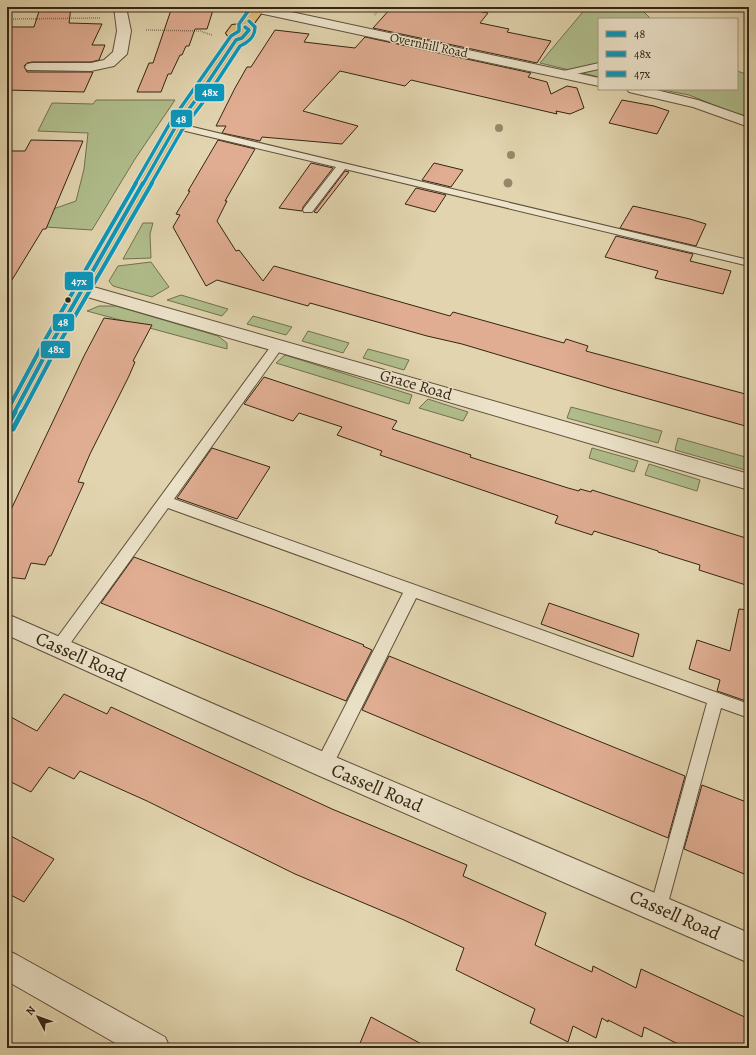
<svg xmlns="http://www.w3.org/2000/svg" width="756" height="1055" viewBox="0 0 756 1055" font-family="Alegreya,serif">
<rect width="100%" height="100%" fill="#e1d4ae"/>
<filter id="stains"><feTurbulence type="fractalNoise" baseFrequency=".005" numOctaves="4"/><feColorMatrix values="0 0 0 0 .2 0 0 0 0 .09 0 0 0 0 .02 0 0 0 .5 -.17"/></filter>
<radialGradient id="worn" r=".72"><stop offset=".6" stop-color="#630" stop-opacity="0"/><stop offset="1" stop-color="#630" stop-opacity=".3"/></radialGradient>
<g fill="#b0bd8c" stroke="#72714f">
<path d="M587,7H639L651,19H599V77L540,63Z"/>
<path d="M737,71L749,75V117L729,111L689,95L658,89H737Z"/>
<path d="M96,100H175L135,159L92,230L45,227L53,209L76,201L84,169L88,133L38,131L52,103L93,104Z"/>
<path d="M143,223H153L150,234L151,258L123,259Z"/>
<path d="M151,262L169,287L152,297L113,286L109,281L118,266Z"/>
<path d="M181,295L228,309L222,316L167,300Z"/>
<path d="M99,306H116L218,336L227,343V349L87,311Z"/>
<path d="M253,316L292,327L286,335L247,324Z"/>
<path d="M308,331L349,343L343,353L302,341Z"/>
<path d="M368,349L409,360L404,370L363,358Z"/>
<path d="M285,355L412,395L409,404L276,363Z"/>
<path d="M428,399L468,412L463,421L419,408Z"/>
<path d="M571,407L662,431L658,443L567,418Z"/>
<path d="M678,438L749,458V471L675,450Z"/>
<path d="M592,448L638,461L634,472L589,458Z"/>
<path d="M649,464L700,480L697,491L645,475Z"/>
</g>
<g fill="#e0ad92" stroke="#342512">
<path d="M44,7H71L69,23L102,24L92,45H105L99,60L91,62H32L27,63L24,66L27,72H93L84,92L7,90V27H34L40,8Z"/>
<path d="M188,7H214L207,29H195L189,46H186L182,55H180L171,74H168L161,92H137L149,63H153L171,10H185Z"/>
<path d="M392,7H457L488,13L480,23L509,29L507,32L551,41L537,63L373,28Z"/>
<path d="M275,30L309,34L304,42L355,48L365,37L531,73L528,77L547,82L551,94L567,86L577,88L584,108L570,114L556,111L557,114L411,80L405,86L340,71L303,111L358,126L342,144L262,137L260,141L222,133L226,126H216L235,88L247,67H251Z"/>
<path d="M622,100L654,106L669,111L657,134L609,123Z"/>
<path d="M31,140L83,141L46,229H43L7,288V151H25Z"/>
<path d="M218,140L255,149L225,201H227L217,221L236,251L239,250L263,281L274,266L450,316L453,312L564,343L566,339L588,346L586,351L749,395V427L613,389L462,344L427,336L310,303L308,306L217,280L206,286L173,227L180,215L176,214L190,191H188Z"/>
<path d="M311,163L333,168L303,207L302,211L279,208Z"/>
<path d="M434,163L463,170L451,187L422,180Z"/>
<path d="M345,171L349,172L317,213L314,212Z"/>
<path d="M416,188L446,195L435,212L405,204Z"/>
<path d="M633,206L690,219L706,224L696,246L620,228Z"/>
<path d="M616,236L693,254L690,261L731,271L723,294L655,278L658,271L605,257Z"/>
<path d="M104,318L152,325L133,361L135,362L129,376L90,454L78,482L84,483L51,556H49L45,565L31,563L25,579L7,577V518L84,356Z"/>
<path d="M264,377L397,421L392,429L471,455L470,457L568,488L579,491L580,489L591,492L592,490L749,539V586L699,570L700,565L658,552V551L594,531L592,535L555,523L558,516L380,455L382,451L337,435L342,427L299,413L293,421L244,404Z"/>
<path d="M212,448L270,467L237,519L177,498Z"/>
<path d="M134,557L275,610L364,645L363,646L372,650L346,701L101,603Z"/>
<path d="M549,603L639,634L633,657L541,624Z"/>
<path d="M739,609L749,610V702L717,691L720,680L689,669L697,640L730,651Z"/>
<path d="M389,656L685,776L668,838L362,710Z"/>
<path d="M64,694L107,714L111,707L332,809L467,865L463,876L546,913L535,945L592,972L593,966L636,988L641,969L749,1019V1048H686L644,1027L642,1037L608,1020V1022L602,1018L596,1038L573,1026L568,1042L530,1023L535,1009L456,970L464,948L404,920L295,874L147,801L80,771L74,779L49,767L31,792L7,780V715L37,731Z"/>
<path d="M702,785L749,803V876L684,849Z"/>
<path d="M7,834L54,859L24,902L7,893Z"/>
<path d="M371,1017L429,1048H358Z"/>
</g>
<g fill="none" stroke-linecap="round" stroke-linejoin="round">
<g stroke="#5f5139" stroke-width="2">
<g id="service">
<path d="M599,63V69L562,77L558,74L559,72Z"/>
<path d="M176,123L749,260V266L345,169L312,212H304L303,210L304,208L336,167L173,128L171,126Z"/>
<path d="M278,341L282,342L284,345L282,348L174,499L749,704V718L721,708L665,914L659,917L653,914L650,908L707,703L416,598L330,771L324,773L318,771L316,765L318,759L403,593L168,508L64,652L59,654L54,652L51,647L54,642L274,342Z"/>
</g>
</g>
<g stroke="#5f5139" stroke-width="2">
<g id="minor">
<path d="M114,7H126L131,31L127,54L114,66L91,71L27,70L25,67L27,64L32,63H91L104,60L113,52L117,31Z"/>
<path d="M254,7H268L599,78V86L259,13L254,12L253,9Z"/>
<path d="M627,89H652L698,100L749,118V127L693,107L629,92Z"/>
<path d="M83,284L749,474V490L271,350L77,294L74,290L77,286Z"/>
<path d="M7,614L333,756L749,933V963L315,774L7,635Z"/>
<path d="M7,950L17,955L165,1037L170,1048H124L7,981Z"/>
</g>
</g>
<g stroke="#342512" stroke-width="2">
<path id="primary" d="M253,7H266L252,26L256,30L248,40L241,43L205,97L183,127L60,344L14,431L7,433V407L42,344L168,126L232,37L228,36L226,33L232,25L241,24Z"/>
</g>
<g stroke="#342512" stroke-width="1.5" stroke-dasharray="0.5 1.5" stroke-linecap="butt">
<path d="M375,15L379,7"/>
<path d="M7,19L101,18"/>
<path d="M146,30L200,31L212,35"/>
</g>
<use href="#service" fill="#ece3ca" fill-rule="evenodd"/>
<use href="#minor" fill="#ece3ca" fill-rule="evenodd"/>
<use href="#primary" fill="#e0ba77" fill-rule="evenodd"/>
<g stroke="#ece3ca" stroke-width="5.5">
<path id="bus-1-far2" d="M143,184L176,126L198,97L236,40L242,38L249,30L245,27"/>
</g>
<g stroke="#ece3ca" stroke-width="6">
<path id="bus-1-far1" d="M14,413L51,344L143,183"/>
</g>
<g stroke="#ece3ca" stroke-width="8">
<path id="bus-1" d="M7,426L15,412"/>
</g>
<g stroke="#ece3ca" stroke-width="5.5">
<path id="bus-2-far2" d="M151,184L182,130L204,101L240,46C249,42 255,37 255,27L249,21"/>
</g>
<g stroke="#ece3ca" stroke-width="6">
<path id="bus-2-far1" d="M22,413L57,347L152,183"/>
</g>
<g stroke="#ece3ca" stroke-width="8">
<path id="bus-2" d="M13,429L22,412"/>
</g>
<g stroke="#ece3ca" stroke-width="5.5">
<path id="bus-3-far1" d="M135,184L170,123L231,36L239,31V24L251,7"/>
</g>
<g stroke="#ece3ca" stroke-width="6">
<path id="bus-3" d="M7,411L45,340L136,183"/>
</g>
<use href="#bus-1-far2" stroke="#0a97bc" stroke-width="3.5"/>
<use href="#bus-1-far1" stroke="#0a97bc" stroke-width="4"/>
<use href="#bus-1" stroke="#0a97bc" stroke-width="5"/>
<use href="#bus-2-far2" stroke="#0a97bc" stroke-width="3.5"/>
<use href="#bus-2-far1" stroke="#0a97bc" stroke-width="4"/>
<use href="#bus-2" stroke="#0a97bc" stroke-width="5"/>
<use href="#bus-3-far1" stroke="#0a97bc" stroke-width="3.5"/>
<use href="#bus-3" stroke="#0a97bc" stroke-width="4"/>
</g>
<g fill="#938969">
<circle cx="499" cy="128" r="4"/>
<circle cx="511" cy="155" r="4"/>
<circle cx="508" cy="183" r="4.5"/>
</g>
<circle fill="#342512" stroke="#ece3ca" stroke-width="1.5" cx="68" cy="300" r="3.5"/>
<g text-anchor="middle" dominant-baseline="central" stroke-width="3" stroke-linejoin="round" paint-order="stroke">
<g font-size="13" fill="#342512" stroke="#ece3ca">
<text transform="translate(429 45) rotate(12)">Overnhill Road</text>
</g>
<g font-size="16" fill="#342512" stroke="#ece3ca">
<text transform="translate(416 385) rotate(16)">Grace Road</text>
</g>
<g font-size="19" fill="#342512" stroke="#ece3ca">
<text transform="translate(81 657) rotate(24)">Cassell Road</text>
<text transform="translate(377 788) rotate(23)">Cassell Road</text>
<text transform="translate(675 915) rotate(24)">Cassell Road</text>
</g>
</g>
<g stroke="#ece3ca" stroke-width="1.5">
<rect x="194" y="83" width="31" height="19" rx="4" fill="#0a97bc"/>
<rect x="170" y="109" width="23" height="19" rx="4" fill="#0a97bc"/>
<rect x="64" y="271" width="30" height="20" rx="4" fill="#0a97bc"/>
<rect x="52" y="313" width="23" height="19" rx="4" fill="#0a97bc"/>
<rect x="40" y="340" width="31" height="19" rx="4" fill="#0a97bc"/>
</g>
<g font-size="11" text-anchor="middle" font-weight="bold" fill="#fff">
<text x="210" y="96">48x</text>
<text x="181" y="123">48</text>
<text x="79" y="285">47x</text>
<text x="63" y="326">48</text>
<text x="56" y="353">48x</text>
</g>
<rect width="756" height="1055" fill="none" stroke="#e1d4ae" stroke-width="24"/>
<rect x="8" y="8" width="740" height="1039" fill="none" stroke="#342512" stroke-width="2"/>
<rect x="12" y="12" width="732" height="1031" fill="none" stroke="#342512"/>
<rect x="598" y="18" width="140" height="72" fill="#ece3ca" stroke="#a29780"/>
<rect x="606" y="31" width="20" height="6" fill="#0a97bc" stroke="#a29780"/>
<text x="634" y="38" font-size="12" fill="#342512">48</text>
<rect x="606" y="51" width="20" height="6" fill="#0a97bc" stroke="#a29780"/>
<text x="634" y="58" font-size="12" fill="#342512">48x</text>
<rect x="606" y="71" width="20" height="6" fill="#0a97bc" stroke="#a29780"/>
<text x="634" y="78" font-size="12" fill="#342512">47x</text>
<g transform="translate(38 1017) rotate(311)" stroke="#ece3ca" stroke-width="3" paint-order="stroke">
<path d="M0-3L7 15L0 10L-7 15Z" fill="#342512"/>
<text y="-6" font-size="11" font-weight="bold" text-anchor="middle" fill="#342512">N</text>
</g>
<rect width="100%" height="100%" filter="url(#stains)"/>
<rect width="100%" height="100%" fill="url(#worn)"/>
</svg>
